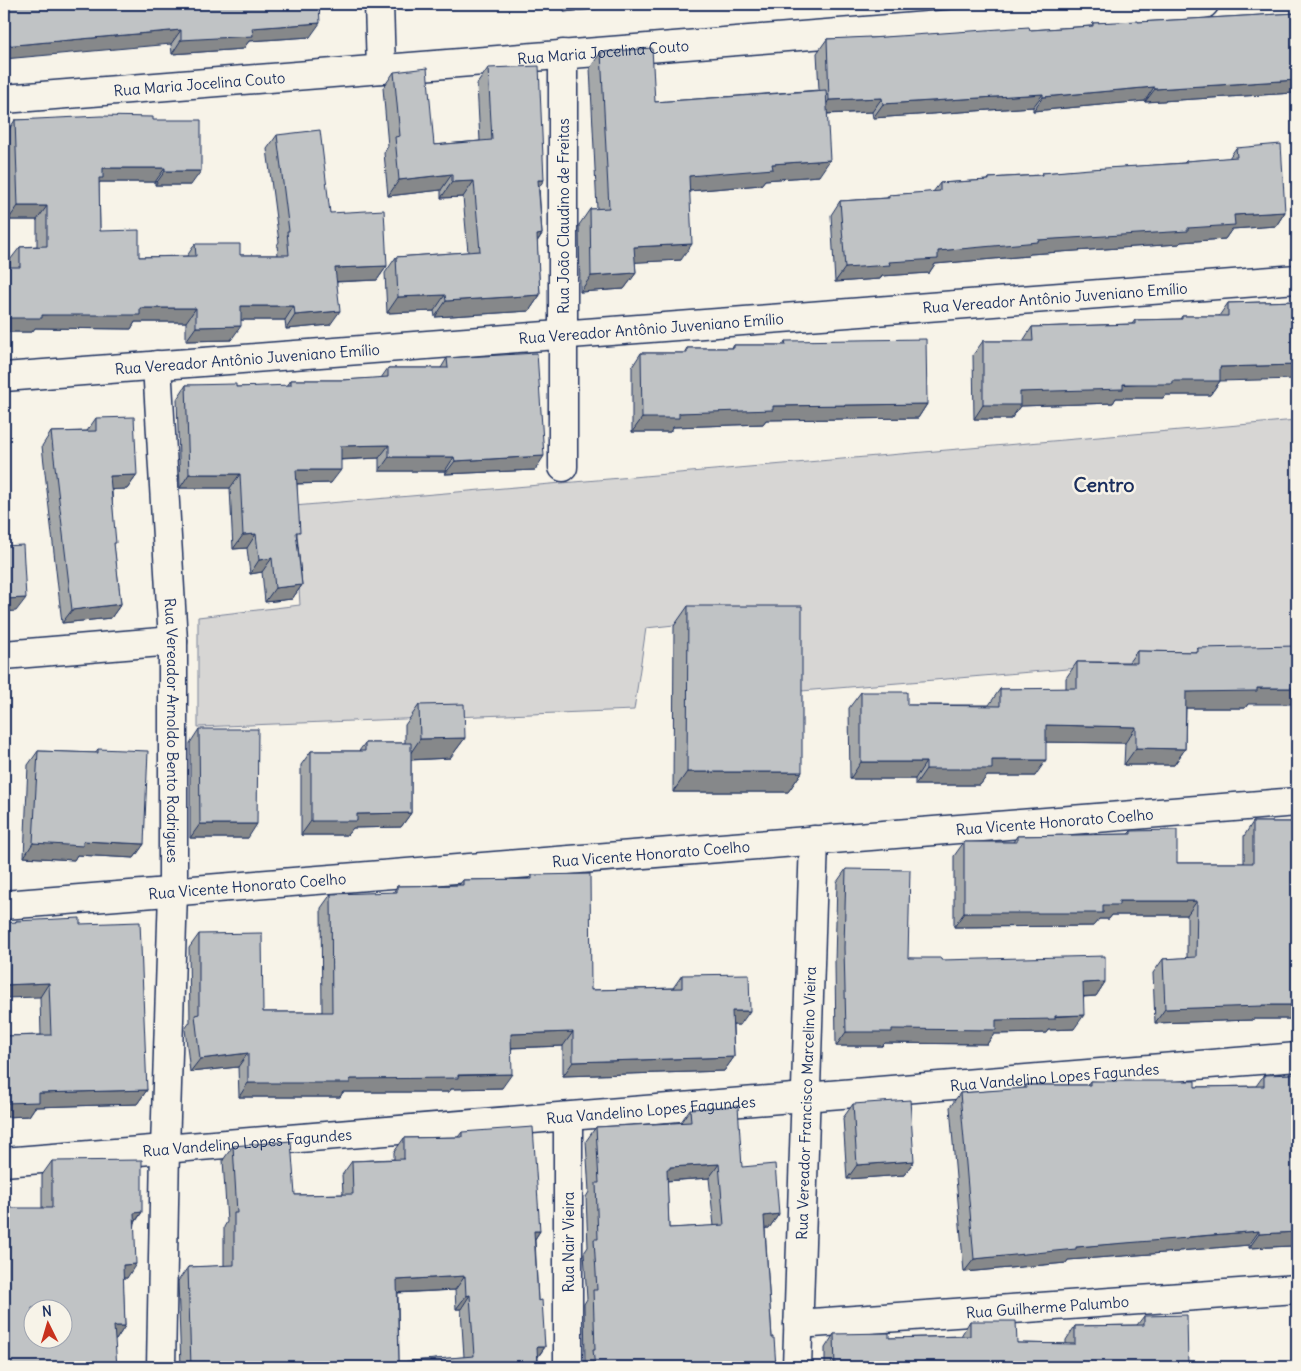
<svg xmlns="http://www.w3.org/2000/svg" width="1301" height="1371" viewBox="0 0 1301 1371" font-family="Delius,sans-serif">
<rect width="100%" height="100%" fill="#f7f3e8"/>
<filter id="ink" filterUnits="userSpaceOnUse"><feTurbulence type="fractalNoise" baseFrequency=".02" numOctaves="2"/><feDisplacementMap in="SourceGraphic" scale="10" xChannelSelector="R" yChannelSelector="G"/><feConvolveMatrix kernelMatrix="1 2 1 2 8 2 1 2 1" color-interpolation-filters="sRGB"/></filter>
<g filter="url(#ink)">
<path fill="#d7d6d4" stroke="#798299" d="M1297,420V650L789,692L796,612L646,628L634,710L198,727V617L300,605L294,506Z"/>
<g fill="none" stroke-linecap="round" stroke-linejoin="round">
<g stroke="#1b2f5e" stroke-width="31">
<g id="minor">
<path d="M379,4L381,69"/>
<path id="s1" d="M4,99L1204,4"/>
<path id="s2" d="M157,365L173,641V891L165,1149L161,1367"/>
<path id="s3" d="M4,377L1297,279"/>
<path d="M563,467V54"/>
<path d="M4,655L173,641"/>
<path id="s4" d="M4,905L1297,802"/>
<path d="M568,1117V1367"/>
<path id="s5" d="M4,1162L1297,1057"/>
<path id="s6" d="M798,1324L1297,1289"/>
<path id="s7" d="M797,1367L814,840"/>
</g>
</g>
<use href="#minor" stroke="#f7f3e8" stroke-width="28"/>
</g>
<g fill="#a5a8a9" stroke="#1b2f5e" fill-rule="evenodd">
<path d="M4,4L310,37L249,41L243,49L172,54L171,44Z"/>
<path d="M400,4H471L468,7L401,10Z"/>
<path d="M564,4H606L603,8L564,12Z"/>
<path d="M1297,13V89L1294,93L1145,102V101L1033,111V107L873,118L872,112L827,114L819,176L765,180L761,185L689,191L681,260L635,262L636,273L624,289L580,292L579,225L590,209H597L590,68L601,52L655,102L819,90L817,53L827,39L870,38L1030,30L1091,26L1093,23L1138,22Z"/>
<path d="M488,68L539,187L542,234L537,242L540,295L529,311L435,317L434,311L387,313L385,273L396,257L468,252L463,197L441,198V190L388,196L384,153L388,146L383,88L394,72L434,145L480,141L477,84Z"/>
<path d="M15,120H153L191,185H155V182H100L99,183L100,231L139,257L187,256L195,244L240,255H278L277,245L279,242L267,149L277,135L330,213L387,266L377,280L337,282L330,325L286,329L285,320H241L231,340L186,341V322H135L131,329L35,328L32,332H4V269L5,267H10V260L20,247L37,246V220H8L6,134Z"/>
<path d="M1236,148L1285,212L1276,226L1232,229L1225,239L1181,242L1179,244L1030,254L1028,256L935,264L929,273L882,276L880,279L835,282L831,215L840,201L887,198L889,195L933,192L940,183L988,180L989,178L1041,175L1042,173L1184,163L1186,161L1229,158Z"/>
<path d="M1297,301L1220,381L1210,395H1165L1163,398H1116L1113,403L1020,406L1011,419H974L973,355L983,341H1023L1032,327L1132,324L1135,320L1180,319L1182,316H1219L1228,303Z"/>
<path d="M785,341L927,404L918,418L766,420L763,424L673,427L670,432H632V367L641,353H684L687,348H732L734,345H783Z"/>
<path d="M447,358L535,470L445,474V471H379V458L341,460L331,483L297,484V536L302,585L292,599L265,602L262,572L250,574L247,548L233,549L230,488H180L177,399L186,385L236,387L287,386L291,380H343L381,378L388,368H441Z"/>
<path d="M96,418L137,475L127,489H112L114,546L121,604L111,618L62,623L42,446L51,432L87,431Z"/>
<path d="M688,606L802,772L788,792H673L674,626Z"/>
<path d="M1198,648L1248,704L1245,708H1186L1185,749L1174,765H1124L1125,743L1046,742L1035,776H987L980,785H915V779H850L849,708L861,692L907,705H989L1000,689H1066V678L1077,662H1129L1137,651L1195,652Z"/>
<path d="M419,705L465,738L450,758L411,760V813L401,827L353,828L347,835H301V765L311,751H359L365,743H405V725Z"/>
<path d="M199,729L248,838H190V743Z"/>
<path d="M98,749L144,844L134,858L77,855L74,860L24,857L28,765L38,751L95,753Z"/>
<path d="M1253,822H1297V1019H1253L1252,1020L1155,1023L1153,973L1163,959L1187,958V915H1112L1109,919H1099L1093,926L954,927V856L964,842H1013L1017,836L1128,834L1131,831L1177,863H1244V836Z"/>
<path d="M846,869L908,958L941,960L1105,982L1096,996L1084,997L1074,1029L1048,1030L1046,1033L994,1034L987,1044L885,1043L882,1046H836L835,962L837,882Z"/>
<path d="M532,875L591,990L673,988L682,975L740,1025H733L734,1057L724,1071L563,1076V1046L512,1048L502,1088L451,1089L449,1092H343L340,1097H239L238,1067L190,1072L185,1029L190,1022L189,948L199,934L263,1012H322L321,908L331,894L393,893L397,886L459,885L463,880L528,879Z"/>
<path d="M16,921L80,924L147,1090L137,1104L35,1107L29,1116L4,1117V1036L41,1035L40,997L15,922Z"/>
<path d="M1264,1075L1297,1088V1241H1294L1291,1246L1249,1248V1245L1179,1251L1178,1252L1068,1260L1066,1263L964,1272L950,1107L960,1093L1023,1089L1026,1085H1087L1090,1081L1195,1087L1256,1086Z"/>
<path d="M853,1104L914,1161L904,1175L847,1179L843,1118Z"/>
<path d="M690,1109L742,1167L779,1214L769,1228H765L772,1338L776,1367H584V1364L585,1362L584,1304L587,1299L584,1253L588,1247L586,1197L589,1192L586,1141L596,1127L681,1122ZM709,1178L714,1226L669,1228L667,1181Z"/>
<path d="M462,1132L540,1231L535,1239L538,1301L545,1347L538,1357V1367H181L178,1281L188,1267L224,1266V1227L227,1222L223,1160L233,1146L295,1195L343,1194L342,1175L352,1161L394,1159V1152L404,1138L458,1137ZM455,1290L456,1309H461L464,1357L399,1362L398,1293Z"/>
<path d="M52,1161L142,1212L135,1223L127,1278H123L125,1326L116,1340H115L42,1208V1175Z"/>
<path d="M1144,1316L1188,1367H825V1348L834,1334L889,1338L961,1336L970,1321L1017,1343L1066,1344V1340L1075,1326L1137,1325Z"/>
</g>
<g fill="#86888a" stroke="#1b2f5e">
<path d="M405,4H471L468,7L401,10Z"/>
<path d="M570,4H606L603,8L564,12Z"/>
<path d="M320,23L310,37L249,41L243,49L172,54L181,40L252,28Z"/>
<path d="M181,30L171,44L4,59V46Z"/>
<path d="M1297,80V89L1294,93L1145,102L1155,89Z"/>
<path d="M1154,87L1145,101L1033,111L1043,97Z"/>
<path d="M1043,94L1033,107L873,118L883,104Z"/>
<path d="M882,98L872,112L820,114L829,100Z"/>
<path d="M830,160L819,176L765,180L761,185L677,192L689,176L772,164Z"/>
<path d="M103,168H165L155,182H100L93,191Z"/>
<path d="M165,171H201L191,185H155Z"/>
<path d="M452,174L441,190L388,196L399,180Z"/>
<path d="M538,180H544L533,195Z"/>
<path d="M474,181L463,197L441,198L452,182Z"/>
<path d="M18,206H47L37,220H8Z"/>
<path d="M1285,212L1276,226L1232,229L1225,239L1181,242L1179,244L1030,254L1028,256L935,264L929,273L882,276L880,279L835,282L845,268L889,262L938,251L1038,240L1188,228L1234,215Z"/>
<path d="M542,234L531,250L537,235Z"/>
<path d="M692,244L681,260L623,263L634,247Z"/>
<path d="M387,266L377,280L326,282L335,268Z"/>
<path d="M636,273L624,289L580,292L591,276Z"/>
<path d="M445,295L434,311L387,313L398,297Z"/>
<path d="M540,295L529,311L435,317L446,301Z"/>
<path d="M241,306H294L285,320H231Z"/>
<path d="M140,308H196L186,322H135L131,329L35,328L32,332H4V318L42,315Z"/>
<path d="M340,311L330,325L286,329L295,315Z"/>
<path d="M241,326L231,340L186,341L196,327Z"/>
<path d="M1297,365V379L1220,381L1210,395H1165L1163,398H1116L1113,403L1020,406L1011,419H974L983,405L1020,392L1173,381L1220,367Z"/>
<path d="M927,404L918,418L766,420L763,424L673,427L670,432H632L642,418L679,413L773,406Z"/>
<path d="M389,445L379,458L331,460L341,446Z"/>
<path d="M544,456L535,470L445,474L455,461Z"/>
<path d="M389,457H454L445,471H379Z"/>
<path d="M296,470H341L331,483L286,484Z"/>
<path d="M189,474H240L230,488H180Z"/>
<path d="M137,475L127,489L101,490L110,476Z"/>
<path d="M256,534L247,548L233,549L243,535Z"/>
<path d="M272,558L262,572L250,574L259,560Z"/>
<path d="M302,585L292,599L265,602L275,588Z"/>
<path d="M26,598L16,611L4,612V599Z"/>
<path d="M121,604L111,618L62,623L72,610Z"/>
<path d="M1257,688H1297V704H1248L1245,708H1175L1186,692Z"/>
<path d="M1046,725L1136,727L1125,743L1035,742Z"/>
<path d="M465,738L450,758L406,760L420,739Z"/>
<path d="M1136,748L1185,749L1174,765H1124Z"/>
<path d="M992,760H1046L1035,776H987L980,785H915L926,769Z"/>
<path d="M861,762H926L915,779H850Z"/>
<path d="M687,772H802L788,792H673Z"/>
<path d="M411,813L401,827L353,828L347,835H301L311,821L357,814Z"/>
<path d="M200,824H257L248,838H190Z"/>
<path d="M83,841L144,844L134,858L77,855L74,860L24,857L33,843Z"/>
<path d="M1119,901H1197L1187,915H1112L1109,919H1099L1093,926L954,927L964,913L1103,905Z"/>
<path d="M1105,982L1096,996L1073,997L1083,983Z"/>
<path d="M49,983L40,997L4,998V985Z"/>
<path d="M1262,1005H1297V1019H1253L1252,1020L1155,1023L1165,1009Z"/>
<path d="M732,1011H750L740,1025H723Z"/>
<path d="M1084,1015L1074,1029L1048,1030L1046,1033L994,1034L987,1044L885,1043L882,1046H836L846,1032L996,1020Z"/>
<path d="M573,1032L563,1046L502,1048L511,1034Z"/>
<path d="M248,1053L238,1067L190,1072L200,1059Z"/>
<path d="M734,1057L724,1071L563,1076L573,1062Z"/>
<path d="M512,1074L502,1088L451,1089L449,1092H343L340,1097H239L248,1083L350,1079Z"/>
<path d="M147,1090L137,1104L35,1107L29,1116L4,1117V1103L39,1093Z"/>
<path d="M914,1161L904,1175L847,1179L857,1165Z"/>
<path d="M719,1164L709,1178L662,1181L667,1169L670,1167Z"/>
<path d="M142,1212L132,1226L134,1213Z"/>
<path d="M779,1214L769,1228L754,1229L764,1216Z"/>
<path d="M534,1231H540L531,1245Z"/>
<path d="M1259,1231L1249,1245L1179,1251L1178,1252L1068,1260L1066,1263L964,1272L974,1259L1076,1247Z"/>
<path d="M1297,1232V1241H1294L1291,1246L1249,1248L1259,1234Z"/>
<path d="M136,1264L127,1278H113L123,1265Z"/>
<path d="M465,1276L455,1290L388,1293L397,1280Z"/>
<path d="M470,1295L461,1309H456L466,1296Z"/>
<path d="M114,1326H125L116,1340H104Z"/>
<path d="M537,1347H545L535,1360Z"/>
</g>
<g fill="#c0c3c5" stroke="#1b2f5e" fill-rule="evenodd">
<path d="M4,4H319L320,23L252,28L253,36L181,40V30L4,46Z"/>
<path d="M1297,13V80L1155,89L1154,87L1043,97V94L883,104L882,98L829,100L827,39L870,37V38L1029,27L1030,30L1093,26V23L1138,21V22Z"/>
<path d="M652,48L655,102L826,90L830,160L772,164L773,169L689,176L692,244L634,247L636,273L591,276L590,209L609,208L601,52Z"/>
<path d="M539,66L544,180H538L542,234L537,235L540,295L446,301L445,295L398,297L396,257L480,251L474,181L452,182V174L399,180L395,137L400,136L394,72L427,68L434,145L492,140L488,68Z"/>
<path d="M101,116L153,117V120H201V171H165V168H103V178H99L100,231L139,230V257L196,256L195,244H240V255H289L287,231H289L277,135L320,130L330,213L384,210L387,266L335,268L340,311L295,315L294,306H241V326L196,327V308H140V315H42V318H4V273H5V267H20V247L47,246V206H18L15,120Z"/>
<path d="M1281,144L1285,212L1234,215L1235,225L1188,228V231L1038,240V242L938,251V259L889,262L890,265L845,268L840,201L889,198V195L940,191V183L989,180V178L1042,175V173L1090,169L1186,163V161L1237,157L1236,148Z"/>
<path d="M1297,301V365L1220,367V381H1173V384H1123V389L1020,392V405H983V341H1033L1032,327L1135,324V320L1182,319V316H1228V303Z"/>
<path d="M926,339L927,404L773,406V410L679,413V418H642L641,353H687V348H734V345H786L785,341Z"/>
<path d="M537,353L544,456L455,461L454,457H389V445L341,446V470H296L300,532H296L302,585L275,588L272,558L259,560L256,534L243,535L240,474H189L186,385L236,384V387L291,385V380H343L388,377V368H448L447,358Z"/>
<path d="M134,417L137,475L110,476L116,543H114L121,604L72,610L51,432L96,431V418Z"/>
<path d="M23,545L26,598L4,599V546Z"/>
<path d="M688,606H802V772H687Z"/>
<path d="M1297,646V688H1257V691L1186,692L1185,749L1136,748V727L1046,725V760H992V769H926V762H861V692H907V705L1000,706V689L1077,688V662L1137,663V651L1198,652V648Z"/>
<path d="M464,704L465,738L420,739L419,705Z"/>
<path d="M199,729H258L257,824H200Z"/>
<path d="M365,743H411V813L357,814V821H311V751H365Z"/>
<path d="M98,749L148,751L144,844L83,841V846L33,843L38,751L98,753Z"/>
<path d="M1253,822H1297V1005H1262V1006L1165,1009L1163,959L1196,957L1197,901H1119V905H1103V913H964V842H1017V836L1131,834V831L1177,830V863H1253Z"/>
<path d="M846,869L910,870L908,958H941V960L1105,956V982L1083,983L1084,1015L1055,1016V1019L996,1020V1030L892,1029V1032H846L844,948Z"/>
<path d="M590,874L591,990L682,988V975L749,974L750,1011H732L734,1057L573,1062V1032L511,1034L512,1074L458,1075V1078L350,1079V1083H248V1053L200,1059L195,1015L199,1014V934L262,933L263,1012H332L331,894L397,892V886L463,885V880L532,879V875Z"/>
<path d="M80,918V924L140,922L147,1090L39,1093V1102L4,1103V1036L51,1035L49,983L4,985V923L16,922V921Z"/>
<path d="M1296,1074L1297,1088V1232L1259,1234V1231L1188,1237V1238L1076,1247V1249L974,1259L960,1093L1026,1088V1085H1090V1081H1195V1087L1264,1086V1075Z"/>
<path d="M910,1100L914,1161L857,1165L853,1104Z"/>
<path d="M738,1106L742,1167L775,1164L779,1214L764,1216L772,1338H774L776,1367H595L593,1350H595L593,1290H597L594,1239H598L596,1183H599L596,1127L691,1122L690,1109ZM719,1164L724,1225L669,1228L667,1169H670V1167Z"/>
<path d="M533,1127L540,1231H534L538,1301L542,1300L545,1347H537L538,1367H191L188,1267L234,1265V1213H237L233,1146L291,1141L295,1195L353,1194L352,1161L404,1159V1138L462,1137V1132ZM465,1276L466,1296L470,1295L474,1356L399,1362L397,1280Z"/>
<path d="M142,1160V1212L134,1213L136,1264L123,1265L125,1326H114L117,1367H4V1208H52V1161ZM32,1308H62V1338H32Z"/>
<path d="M1187,1315L1188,1367H835L834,1334L889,1333V1338L970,1336V1321H1016L1017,1343L1075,1344V1326L1144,1325V1316Z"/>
</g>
</g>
<g text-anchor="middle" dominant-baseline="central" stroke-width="5" stroke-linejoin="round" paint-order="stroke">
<g font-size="15" fill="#1b2f5e" stroke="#f7f3e8">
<text stroke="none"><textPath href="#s1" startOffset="601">Rua Maria Jocelina Couto</textPath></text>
<text stroke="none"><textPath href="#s1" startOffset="196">Rua Maria Jocelina Couto</textPath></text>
<text transform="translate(563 216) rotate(-90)">Rua João Claudino de Freitas</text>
<text stroke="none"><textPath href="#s3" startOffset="1054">Rua Vereador Antônio Juveniano Emílio</textPath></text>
<text stroke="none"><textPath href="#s3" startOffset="649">Rua Vereador Antônio Juveniano Emílio</textPath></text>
<text stroke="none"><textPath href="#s3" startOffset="244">Rua Vereador Antônio Juveniano Emílio</textPath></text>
<text stroke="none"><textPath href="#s2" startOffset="366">Rua Vereador Arnoldo Bento Rodrigues</textPath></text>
<text stroke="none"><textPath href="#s4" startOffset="1054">Rua Vicente Honorato Coelho</textPath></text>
<text stroke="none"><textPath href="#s4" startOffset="649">Rua Vicente Honorato Coelho</textPath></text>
<text stroke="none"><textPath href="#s4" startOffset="244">Rua Vicente Honorato Coelho</textPath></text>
<text stroke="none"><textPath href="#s5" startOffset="1054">Rua Vandelino Lopes Fagundes</textPath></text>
<text stroke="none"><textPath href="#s7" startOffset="264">Rua Vereador Francisco Marcelino Vieira</textPath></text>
<text stroke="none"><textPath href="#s5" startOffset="649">Rua Vandelino Lopes Fagundes</textPath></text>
<text stroke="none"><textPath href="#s5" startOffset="244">Rua Vandelino Lopes Fagundes</textPath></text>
<text transform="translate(568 1242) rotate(-90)">Rua Nair Vieira</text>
<text stroke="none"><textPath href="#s6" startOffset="250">Rua Guilherme Palumbo</textPath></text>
</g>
<g font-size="20" font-weight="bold" fill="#1b2f5e" stroke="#f7f3e8">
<text x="1104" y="484">Centro</text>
</g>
</g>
<rect width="1301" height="1371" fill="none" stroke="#f7f3e8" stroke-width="20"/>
<rect x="10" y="10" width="1281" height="1351" fill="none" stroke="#1b2f5e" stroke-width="2" filter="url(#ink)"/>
<g transform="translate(48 1324) rotate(355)"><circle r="24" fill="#f7f3e8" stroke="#9fa5b1"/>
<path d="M0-4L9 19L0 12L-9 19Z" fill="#c8321e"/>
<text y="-8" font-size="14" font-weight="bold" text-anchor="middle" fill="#1b2f5e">N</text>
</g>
</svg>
